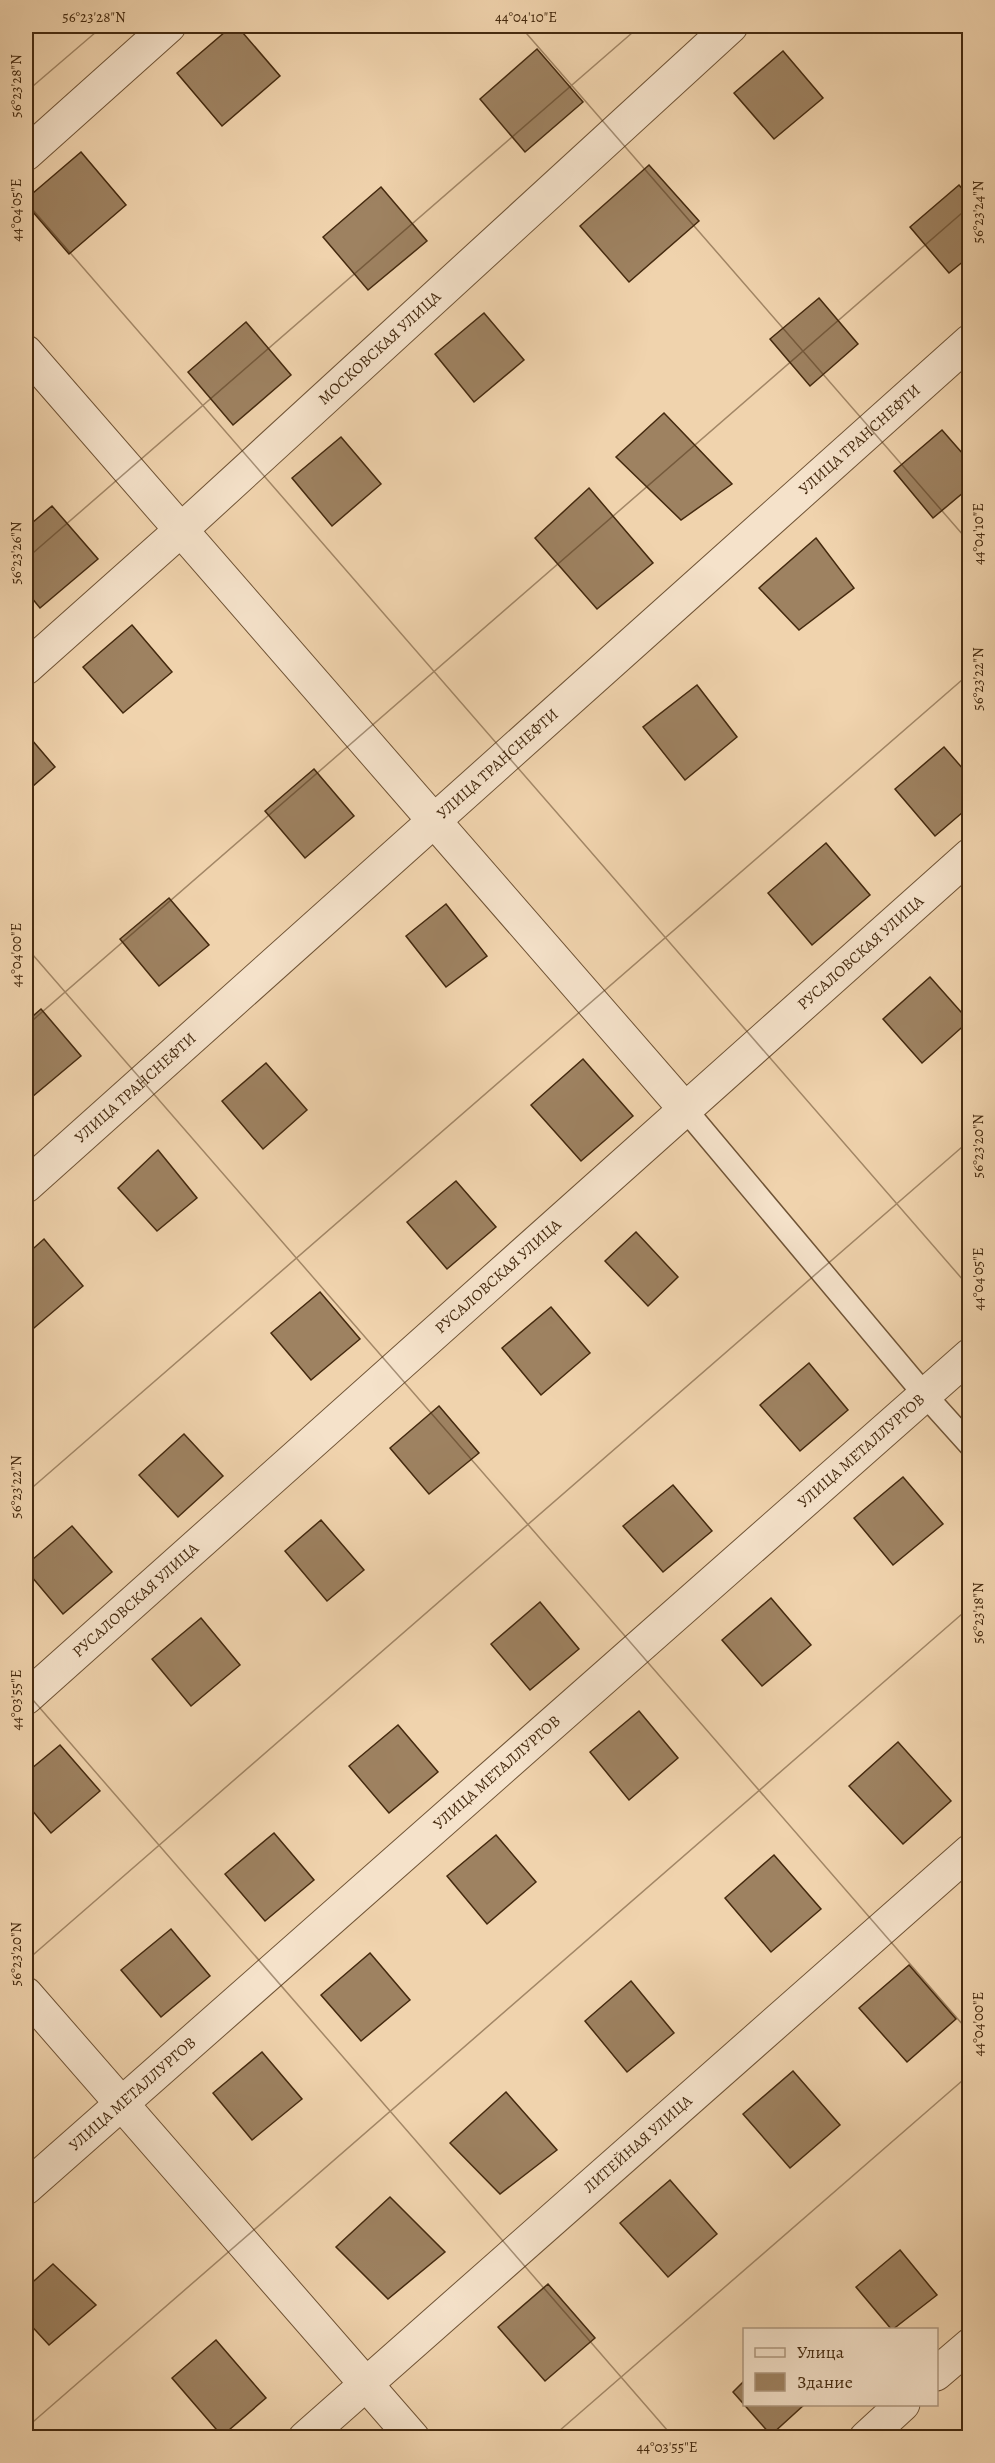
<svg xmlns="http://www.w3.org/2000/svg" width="995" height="2463" viewBox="0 0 995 2463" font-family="Alegreya,serif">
<rect width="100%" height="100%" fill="#f0d3ad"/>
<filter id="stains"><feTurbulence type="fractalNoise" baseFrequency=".00333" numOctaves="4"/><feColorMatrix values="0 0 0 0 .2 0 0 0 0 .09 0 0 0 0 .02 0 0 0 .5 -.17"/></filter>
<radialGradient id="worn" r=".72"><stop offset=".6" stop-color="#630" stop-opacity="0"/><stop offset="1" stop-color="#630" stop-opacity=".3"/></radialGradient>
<g fill="#9e8261" stroke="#452a0f" stroke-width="1.5">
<path d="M232,26H237L280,76L222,126L177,73Z"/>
<path d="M537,49L583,102L525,152L480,99Z"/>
<path d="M783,51L823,98L774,139L734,93Z"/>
<path d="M81,152L126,205L69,254L26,204V199Z"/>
<path d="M649,165L699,221L629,282L580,226Z"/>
<path d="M959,185L970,198V256L949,273L910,227Z"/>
<path d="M381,187L427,241L368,290L323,237Z"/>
<path d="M819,298L858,344L810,386L770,339Z"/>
<path d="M484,313L524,360L474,402L435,354Z"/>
<path d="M246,322L291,375L233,425L188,372Z"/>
<path d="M664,413L732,484L681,520L616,457Z"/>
<path d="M942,430L970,462V487L933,518L894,471Z"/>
<path d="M341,437L381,484L332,526L292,478Z"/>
<path d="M589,488L653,563L597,609L535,538Z"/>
<path d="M52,506L98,559L40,608L26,591V528Z"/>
<path d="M816,538L854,588L799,630L759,588Z"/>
<path d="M132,625L172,672L123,713L83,667Z"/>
<path d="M697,685L737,737L685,780L643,727Z"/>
<path d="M26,733L55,767L26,792Z"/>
<path d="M944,747L970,777V806L935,836L895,789Z"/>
<path d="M314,769L354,816L305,858L265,811Z"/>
<path d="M826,843L870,895L812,945L768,893Z"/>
<path d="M169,898L209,945L159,986L120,939Z"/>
<path d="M446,904L487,956L446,987L406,936Z"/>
<path d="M930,977L969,1021L922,1063L883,1019Z"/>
<path d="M41,1009L81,1056L32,1097L26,1090V1022Z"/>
<path d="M583,1059L633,1116L581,1161L531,1105Z"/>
<path d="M266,1063L307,1110L263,1149L222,1101Z"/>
<path d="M158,1150L197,1198L157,1231L118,1188Z"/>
<path d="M456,1181L496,1227L447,1269L407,1222Z"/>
<path d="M636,1232L678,1277L648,1306L605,1261Z"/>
<path d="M44,1239L83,1286L34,1328L26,1318V1255Z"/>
<path d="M320,1292L360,1339L311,1380L271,1333Z"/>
<path d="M551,1307L590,1353L541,1395L502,1348Z"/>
<path d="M809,1363L848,1410L800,1451L760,1405Z"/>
<path d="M439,1406L479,1453L429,1494L390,1448Z"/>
<path d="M184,1434L223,1476L178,1517L139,1475Z"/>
<path d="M903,1477L943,1524L893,1565L854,1518Z"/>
<path d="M673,1485L712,1531L663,1572L623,1526Z"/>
<path d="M321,1520L364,1570L327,1601L285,1551Z"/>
<path d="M72,1526L112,1572L63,1614L26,1570V1565Z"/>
<path d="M771,1598L811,1645L762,1686L722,1640Z"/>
<path d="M540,1602L579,1649L530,1690L491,1644Z"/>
<path d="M201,1618L240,1665L191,1706L152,1659Z"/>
<path d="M639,1711L678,1758L629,1800L590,1752Z"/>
<path d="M398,1725L438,1772L389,1813L349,1766Z"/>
<path d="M898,1742L951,1801L903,1844L849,1786Z"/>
<path d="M60,1745L100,1791L51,1833L26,1803V1773Z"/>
<path d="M274,1833L314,1880L265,1921L225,1874Z"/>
<path d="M496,1835L536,1882L487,1924L447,1876Z"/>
<path d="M774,1855L821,1909L771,1952L725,1898Z"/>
<path d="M171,1929L210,1976L161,2017L121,1970Z"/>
<path d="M370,1953L410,2000L361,2041L321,1995Z"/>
<path d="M909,1965L956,2019L907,2062L859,2008Z"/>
<path d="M631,1981L674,2033L627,2072L585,2021Z"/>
<path d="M262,2052L302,2099L252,2140L213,2093Z"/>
<path d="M793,2071L840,2125L790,2168L743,2114Z"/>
<path d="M506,2092L557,2150L500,2194L450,2143Z"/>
<path d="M670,2180L717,2234L668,2277L620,2223Z"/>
<path d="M390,2197L445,2252L388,2299L336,2247Z"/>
<path d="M900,2250L937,2295L892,2330L856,2287Z"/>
<path d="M53,2264L96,2305L49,2345L26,2320V2288Z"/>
<path d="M548,2284L595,2338L545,2381L498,2327Z"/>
<path d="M216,2340L266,2398L222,2436L172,2378Z"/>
<path d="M744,2381V2404H805L771,2435L733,2392Z"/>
</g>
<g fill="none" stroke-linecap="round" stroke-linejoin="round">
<g stroke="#705436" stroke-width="25">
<path id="service" d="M685,1109L925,1395L970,1445"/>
</g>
<g stroke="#705436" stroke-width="35">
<g id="minor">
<path d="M26,154L169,26"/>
<path d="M26,352L685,1109"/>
<path id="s1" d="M26,668L181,530L731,26"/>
<path id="s2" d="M26,1186L970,341"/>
<path id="s3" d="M26,1698L970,855"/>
<path d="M26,1994L413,2438"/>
<path id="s4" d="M26,2188L970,1355"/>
<path d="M936,2374L970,2345"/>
<path id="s5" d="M305,2438L970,1851"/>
<path d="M866,2438L903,2404"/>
</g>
</g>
<use href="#service" stroke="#f5e2ca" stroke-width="22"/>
<use href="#minor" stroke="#f5e2ca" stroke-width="33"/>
</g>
<path fill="none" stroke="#452a0f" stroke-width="1.5" stroke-opacity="0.45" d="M520,26L970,543M26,92L103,26M26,202L970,1288M26,559L640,26M26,947L970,2033M26,1026L970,206M26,1493L970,673M26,1692L674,2438M26,1961L970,1140M26,2428L970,1607M26,2437V2438M551,2438L970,2074"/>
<g text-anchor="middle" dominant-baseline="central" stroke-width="5" stroke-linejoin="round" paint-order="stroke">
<g font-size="16" fill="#452a0f" stroke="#f5e2ca">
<text stroke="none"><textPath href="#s1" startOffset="477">МОСКОВСКАЯ УЛИЦА</textPath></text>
<text stroke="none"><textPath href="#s2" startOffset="1119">УЛИЦА ТРАНСНЕФТИ</textPath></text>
<text stroke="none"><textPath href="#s2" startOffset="633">УЛИЦА ТРАНСНЕФТИ</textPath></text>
<text stroke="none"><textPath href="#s3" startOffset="1119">РУСАЛОВСКАЯ УЛИЦА</textPath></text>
<text stroke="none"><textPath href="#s2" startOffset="147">УЛИЦА ТРАНСНЕФТИ</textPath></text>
<text stroke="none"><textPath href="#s3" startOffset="633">РУСАЛОВСКАЯ УЛИЦА</textPath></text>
<text stroke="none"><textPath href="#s4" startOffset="1114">УЛИЦА МЕТАЛЛУРГОВ</textPath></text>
<text stroke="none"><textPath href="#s3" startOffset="147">РУСАЛОВСКАЯ УЛИЦА</textPath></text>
<text stroke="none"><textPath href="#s4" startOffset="628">УЛИЦА МЕТАЛЛУРГОВ</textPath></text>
<text stroke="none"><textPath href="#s4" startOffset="142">УЛИЦА МЕТАЛЛУРГОВ</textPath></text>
<text stroke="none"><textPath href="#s5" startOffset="444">ЛИТЕЙНАЯ УЛИЦА</textPath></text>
</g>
</g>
<rect width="995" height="2463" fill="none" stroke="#f0d3ad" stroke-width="66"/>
<rect x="743" y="2328" width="195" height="78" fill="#f5e2ca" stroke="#af987f" stroke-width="1.5"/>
<rect x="755" y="2348" width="30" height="9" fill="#f5e2ca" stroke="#af987f" stroke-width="1.5"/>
<text x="797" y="2358" font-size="18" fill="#452a0f">Улица</text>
<rect x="755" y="2373" width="30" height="18" fill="#9e8261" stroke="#af987f" stroke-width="1.5"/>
<text x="797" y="2388" font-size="18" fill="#452a0f">Здание</text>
<rect x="33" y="33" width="929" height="2397" fill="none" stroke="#452a0f" stroke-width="2"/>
<g font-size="15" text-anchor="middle" fill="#452a0f">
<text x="94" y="22">56°23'28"N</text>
<text x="526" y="22">44°04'10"E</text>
<text transform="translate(16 86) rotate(-90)" y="5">56°23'28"N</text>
<text transform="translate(16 210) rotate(-90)" y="5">44°04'05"E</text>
<text transform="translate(978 212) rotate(-90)" y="5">56°23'24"N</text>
<text transform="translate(978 534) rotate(-90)" y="5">44°04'10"E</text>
<text transform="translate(16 553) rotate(-90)" y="5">56°23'26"N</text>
<text transform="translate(978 679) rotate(-90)" y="5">56°23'22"N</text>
<text transform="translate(16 955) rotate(-90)" y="5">44°04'00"E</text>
<text transform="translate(978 1146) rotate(-90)" y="5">56°23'20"N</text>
<text transform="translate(978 1279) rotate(-90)" y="5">44°04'05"E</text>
<text transform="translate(16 1487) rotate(-90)" y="5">56°23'22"N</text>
<text transform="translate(978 1613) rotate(-90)" y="5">56°23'18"N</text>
<text transform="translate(16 1700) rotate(-90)" y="5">44°03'55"E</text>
<text transform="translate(16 1954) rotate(-90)" y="5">56°23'20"N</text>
<text transform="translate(978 2024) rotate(-90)" y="5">44°04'00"E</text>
<text x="667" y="2452">44°03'55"E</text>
</g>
<rect width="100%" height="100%" filter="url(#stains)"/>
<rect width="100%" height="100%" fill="url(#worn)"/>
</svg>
